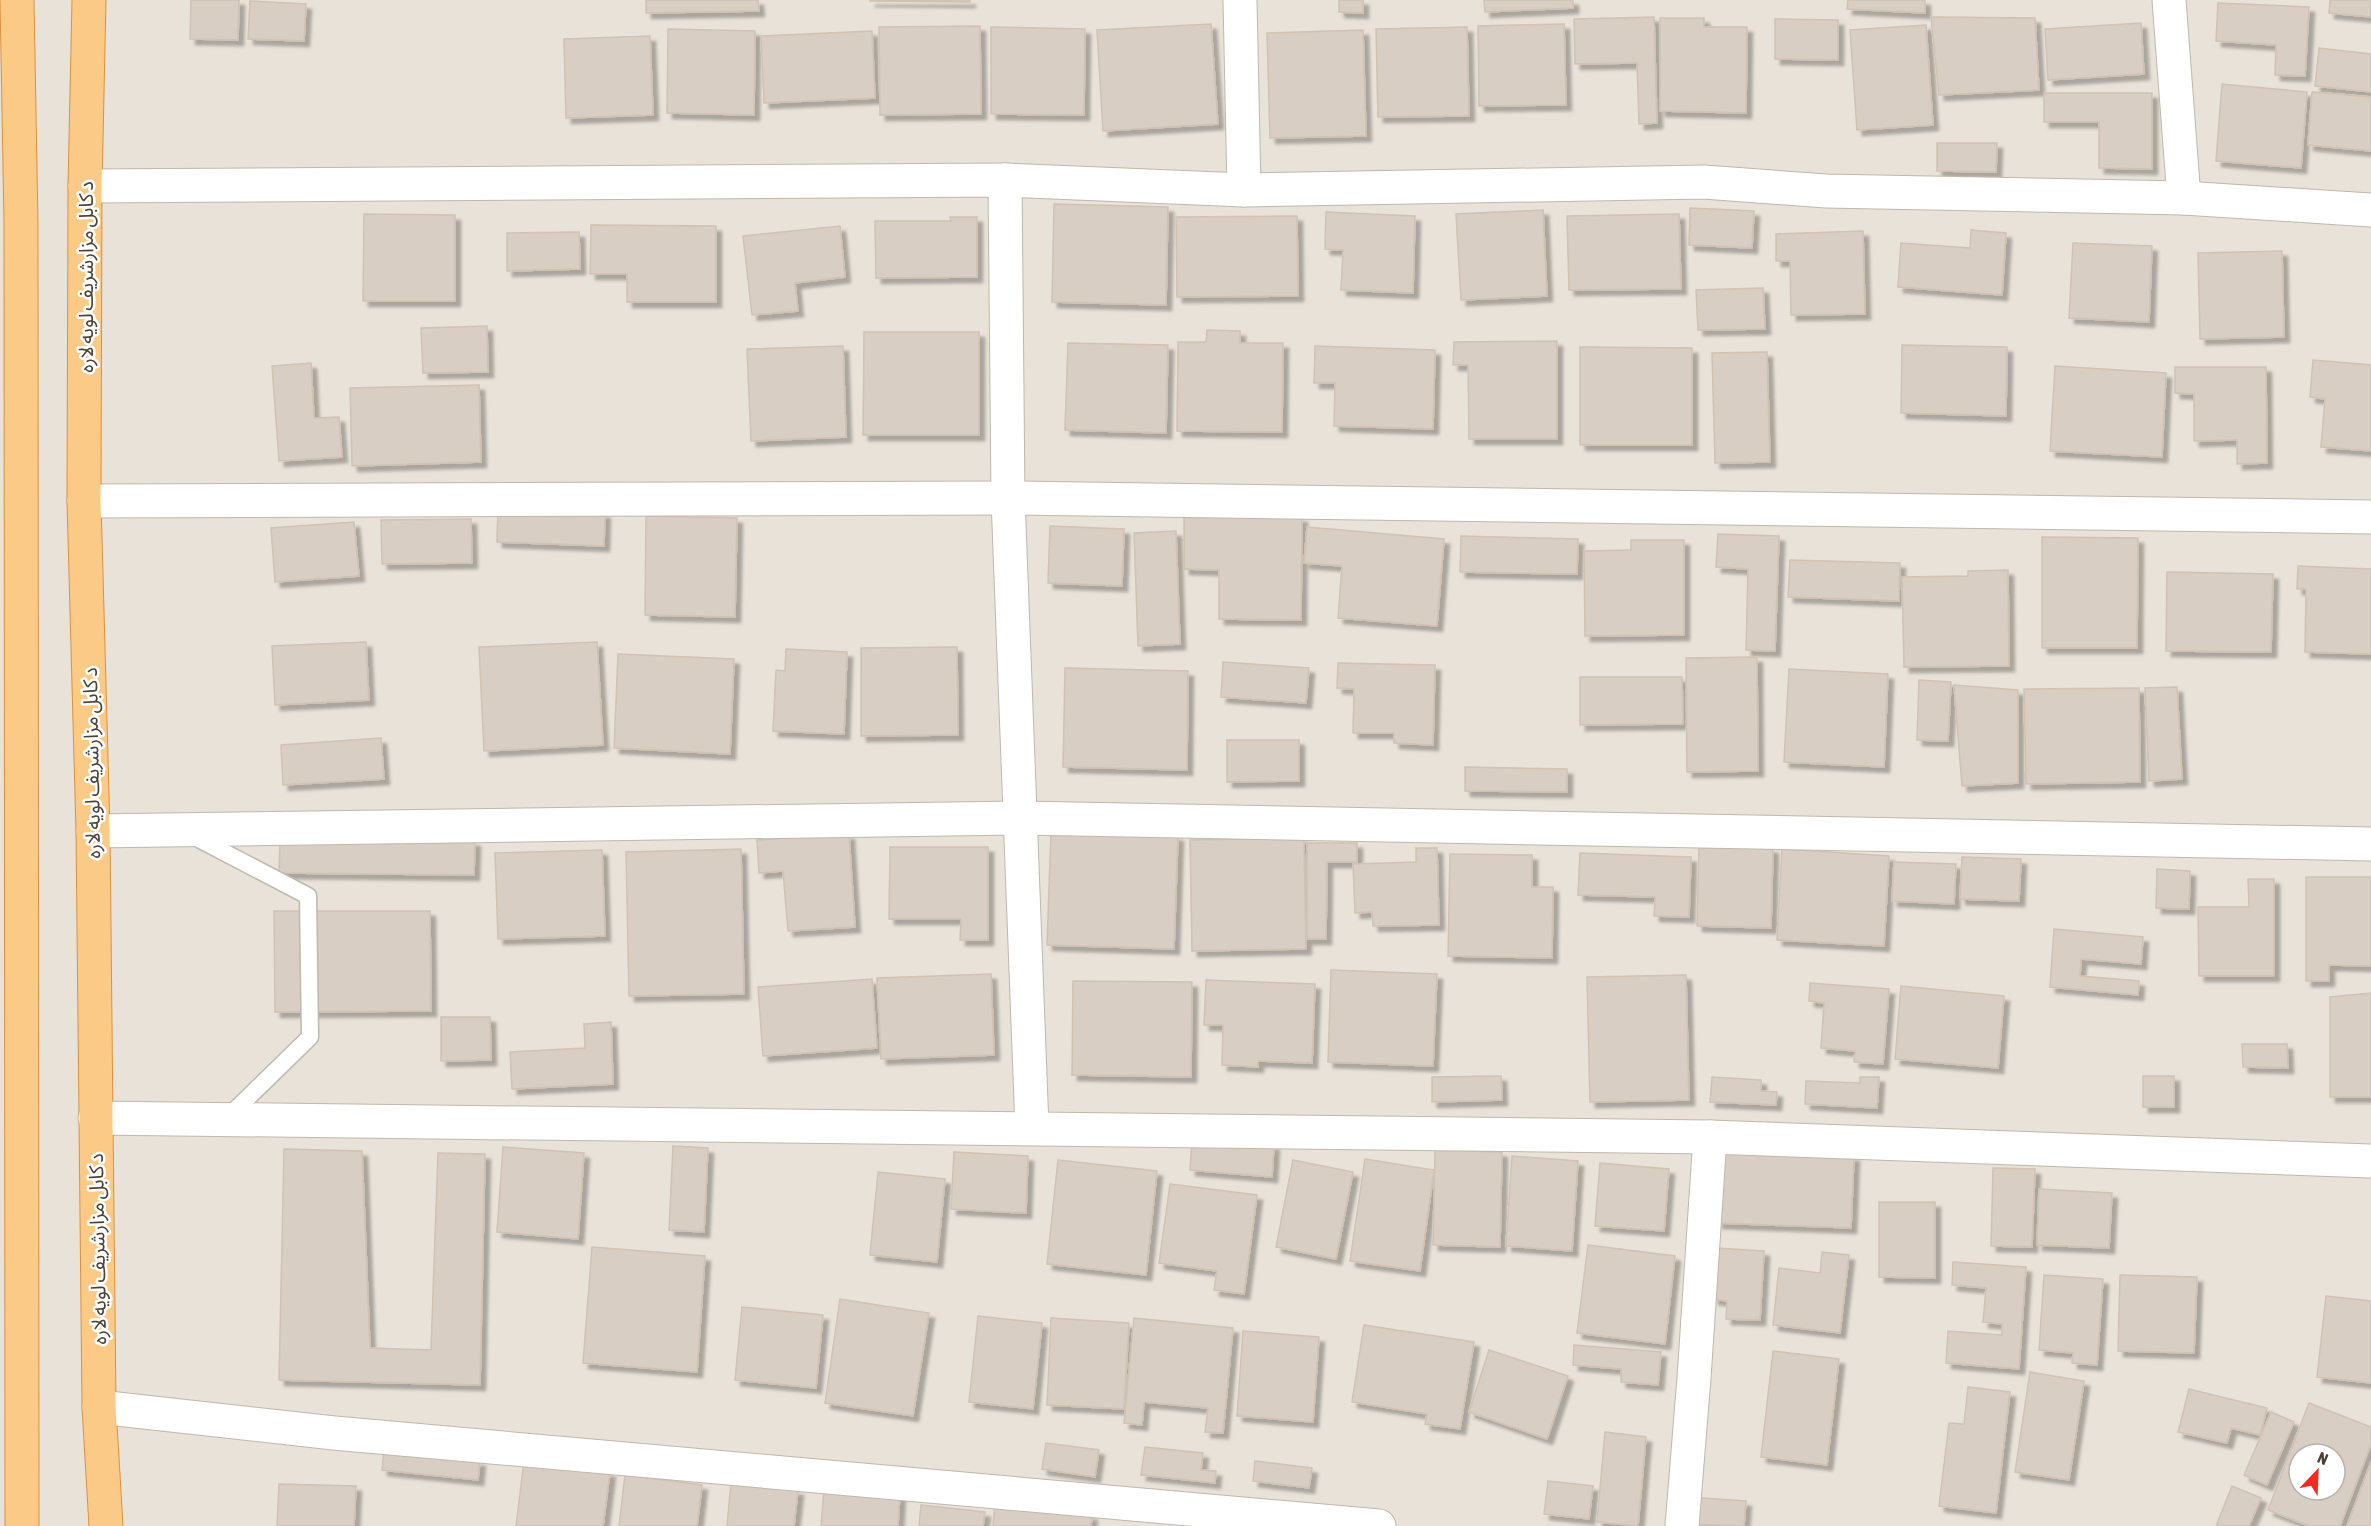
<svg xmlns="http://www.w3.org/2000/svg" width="2371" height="1526" viewBox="0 0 2371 1526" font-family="'Asap Condensed','Noto Sans Arabic',sans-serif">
<defs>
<filter id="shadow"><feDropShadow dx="5.5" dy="5.5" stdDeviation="1.5" flood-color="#0004"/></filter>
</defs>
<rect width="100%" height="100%" fill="#f5f0ea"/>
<path fill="#e8e2d8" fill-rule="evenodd" d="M0,0H2371V1526H0ZM2299,1454H2335V1490H2299Z"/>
<g fill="#d9cec3" stroke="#d1c2b3" stroke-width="1.5" fill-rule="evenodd" filter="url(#shadow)">
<path d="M191,0H239L238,40L190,39Z"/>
<path d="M646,0H758L759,11L646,13Z"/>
<path d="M870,0H970V2L870,1Z"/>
<path d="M1339,0H1363V13L1339,12Z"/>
<path d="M1484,0H1573V8L1485,12Z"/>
<path d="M1848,0H1925V13L1847,9Z"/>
<path d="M2330,0H2371V17L2329,13Z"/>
<path d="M250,1L306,4L304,41L248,39Z"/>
<path d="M2218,3L2309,7L2305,76L2275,75L2276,45L2216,41Z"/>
<path d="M1654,17L1657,123L1639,124L1637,63L1575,64L1574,19Z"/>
<path d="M1931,17L2035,18L2039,90L1939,95Z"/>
<path d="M1660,18H1704V27H1747L1746,113L1660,111Z"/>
<path d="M1775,19L1838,20V60L1775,59Z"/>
<path d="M2141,23L2144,74L2048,80L2045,29Z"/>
<path d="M1211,24L1218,124L1103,131L1097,30Z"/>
<path d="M1564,24L1566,105L1479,106L1478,26Z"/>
<path d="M1926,25L1933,125L1857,130L1850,30Z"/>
<path d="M980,26L981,114L880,115L879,27Z"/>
<path d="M991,27L1085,29L1084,115L991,114Z"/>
<path d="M1467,27L1469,116L1378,117L1376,29Z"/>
<path d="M668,29L755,31L754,115L667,113Z"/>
<path d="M1363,30L1366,136L1270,138L1267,33Z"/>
<path d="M872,31L875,98L764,103L761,36Z"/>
<path d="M650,36L653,115L566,118L564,39Z"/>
<path d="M2319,48L2371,54V92L2315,86Z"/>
<path d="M2222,84L2307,92L2301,168L2216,161Z"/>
<path d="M2312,92L2371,97V151L2308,145Z"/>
<path d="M2044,93H2152V169L2099,168V122H2044Z"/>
<path d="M1937,143H1997L1996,172L1937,171Z"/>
<path d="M1054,204L1168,207L1166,305L1052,302Z"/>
<path d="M1690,208L1754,211L1752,248L1689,245Z"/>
<path d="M1543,210L1547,296L1461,300L1456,214Z"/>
<path d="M1326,212L1415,216L1413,293L1341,290L1343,250L1325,249Z"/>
<path d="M364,214L455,215V301H363Z"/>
<path d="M1679,214L1681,289L1569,290L1567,216Z"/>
<path d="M1297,216L1298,296L1177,297L1176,217Z"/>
<path d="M950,217H977V277L876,278L875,221H951Z"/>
<path d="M591,225L716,226V302H627V274H590Z"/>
<path d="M840,226L845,277L795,283L798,311L752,315L743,236Z"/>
<path d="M1971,230L2006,233L2002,295L1898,287L1901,243L1970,248Z"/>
<path d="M1863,231L1865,314L1791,315L1790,261H1776V234Z"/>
<path d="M579,232L580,269L507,271V233Z"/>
<path d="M2073,243L2152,246L2149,322L2069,318Z"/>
<path d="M2282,251L2284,337L2200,339L2198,253Z"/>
<path d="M1763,288L1765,329L1698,330L1696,290Z"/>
<path d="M487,326L488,372L423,373L421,328Z"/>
<path d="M1207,330L1240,331V343H1283L1282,432L1177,431L1178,342H1206Z"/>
<path d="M864,332H979V435H863Z"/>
<path d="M1557,341V439H1469L1468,365H1453L1454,342Z"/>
<path d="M1068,343L1168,345L1166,433L1065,430Z"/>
<path d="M1902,345L2007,347L2006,416L1901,413Z"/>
<path d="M843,346L846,437L751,441L747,349Z"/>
<path d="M1315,346L1435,350L1433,429L1334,426L1335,383H1314Z"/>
<path d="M1580,347L1692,348V445H1580Z"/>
<path d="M1767,352L1770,462L1715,463L1712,353Z"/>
<path d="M2313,360L2371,365V451L2321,447L2325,399L2310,397Z"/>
<path d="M311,363L314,418L339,417L342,457L279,461L272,366Z"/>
<path d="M2055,366L2166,373L2162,457L2050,451Z"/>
<path d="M2175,367H2266L2267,463L2237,464V440L2194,441V394L2175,393Z"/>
<path d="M479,385L481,462L352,466L350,388Z"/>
<path d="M498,509L605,513L604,546L497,542Z"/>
<path d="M1184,515L1302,517L1301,620L1219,619V570L1184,569Z"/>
<path d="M646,516L737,518L735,617L645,615Z"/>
<path d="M471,519L472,563L382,564L381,520Z"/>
<path d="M354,522L359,576L275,582L271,528Z"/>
<path d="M1050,526L1124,529L1122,586L1048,583Z"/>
<path d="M1307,527L1444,539L1437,626L1338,618L1342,566L1304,563Z"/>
<path d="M1176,531L1180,644L1138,646L1134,533Z"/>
<path d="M1718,534L1779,536L1775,651L1746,650L1748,569L1716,567Z"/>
<path d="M1461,536L1578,539L1577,574L1460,572Z"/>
<path d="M2042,537L2138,538L2137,648H2042Z"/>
<path d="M1631,540H1684V635L1585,636L1584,551L1631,550Z"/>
<path d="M1790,560L1900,563L1899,601L1788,597Z"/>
<path d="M2298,566L2371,569V654L2305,652L2306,589H2297Z"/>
<path d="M2008,570L2009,666L1904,667L1902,577L1968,576V571Z"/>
<path d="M2167,572L2273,574L2271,652L2166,651Z"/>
<path d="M366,642L369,700L275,705L272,646Z"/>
<path d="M597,642L603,745L484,751L479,647Z"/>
<path d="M957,647L958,735L861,736V648Z"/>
<path d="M786,649L847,652L844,734L773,731L776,670L785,671Z"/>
<path d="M618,654L734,659L730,754L614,748Z"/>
<path d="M1757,657L1758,771L1687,772L1686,658Z"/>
<path d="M1223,662L1309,668L1306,703L1221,697Z"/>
<path d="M1338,663L1435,665L1433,745L1394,743V733H1353L1354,689L1337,688Z"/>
<path d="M1065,668L1188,671L1187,770L1063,767Z"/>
<path d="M1789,669L1888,674L1884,767L1784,762Z"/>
<path d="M1580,677H1682L1683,724L1580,725Z"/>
<path d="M1919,680L1951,682L1948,741L1917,740Z"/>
<path d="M1954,685L2018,690V783L1962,786Z"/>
<path d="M2177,687L2182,779L2149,781L2145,688Z"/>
<path d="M2139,688L2140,782L2026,784L2024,689Z"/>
<path d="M381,738L384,779L283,785L281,745Z"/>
<path d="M1227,740H1299V781L1227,782Z"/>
<path d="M1465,767L1567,769V792L1465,791Z"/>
<path d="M1051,831L1178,836L1174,949L1047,945Z"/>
<path d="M849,834L855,927L788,931L783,871L759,873L757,840Z"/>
<path d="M1304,838L1306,949L1192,951L1190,840Z"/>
<path d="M280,839L475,841L474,875L279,873Z"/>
<path d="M1307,843H1357V862H1327L1326,939H1307Z"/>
<path d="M1699,846L1773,848L1771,928L1697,926Z"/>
<path d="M890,847H988V940H960L961,919H889Z"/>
<path d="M1416,848H1437L1439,925L1373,926L1372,912L1355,913L1353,864L1416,862Z"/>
<path d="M741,849L744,994L629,996L626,852Z"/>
<path d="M1782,849L1889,856L1884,946L1777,940Z"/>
<path d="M602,850L605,936L498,939L495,853Z"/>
<path d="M1580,853L1691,857L1689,917L1654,916L1655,897L1578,895Z"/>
<path d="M1450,854L1532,855V887H1553L1552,958L1448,956Z"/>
<path d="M1962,857L2021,859L2019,901L1960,899Z"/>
<path d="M1894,862L1956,864L1954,904L1892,901Z"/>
<path d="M2157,869L2190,871L2189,909L2156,908Z"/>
<path d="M2306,877H2371V966L2329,965V981H2306Z"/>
<path d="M2248,879H2274V976H2199L2198,907H2249Z"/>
<path d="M274,911H430L431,1011L275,1012Z"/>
<path d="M2054,929L2143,937L2141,964L2081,959L2080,976L2139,981L2138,995L2050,987Z"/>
<path d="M1331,970L1437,974L1433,1066L1328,1062Z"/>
<path d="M991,974L994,1055L881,1059L877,978Z"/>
<path d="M1686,975L1689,1100L1590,1102L1587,977Z"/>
<path d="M872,979L877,1048L763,1056L758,987Z"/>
<path d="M1206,980L1315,984L1312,1063L1258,1061V1067L1222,1065L1223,1025H1204Z"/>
<path d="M1073,981L1192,982L1191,1077L1072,1075Z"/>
<path d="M1810,983L1889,989L1883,1064L1854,1062L1855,1051L1821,1048L1824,1003L1809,1001Z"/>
<path d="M1901,986L2004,996L1998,1068L1895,1059Z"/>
<path d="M2371,993V1097H2330V997Z"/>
<path d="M441,1017H490L491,1060L441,1061Z"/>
<path d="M611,1022L613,1084L512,1089L510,1052L585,1048L584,1024Z"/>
<path d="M2242,1044H2287L2288,1068L2243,1067Z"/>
<path d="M1501,1076L1502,1100L1432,1102V1077Z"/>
<rect x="2143" y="1076" width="31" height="31"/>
<path d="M1712,1077L1761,1080V1091L1777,1092L1776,1105L1710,1102Z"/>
<path d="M1860,1077H1879L1877,1108L1805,1104L1806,1081L1860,1083Z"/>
<path d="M1192,1139L1274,1145L1272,1177L1190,1170Z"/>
<path d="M673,1146L708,1148L704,1232L669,1230Z"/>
<path d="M503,1147L584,1153L578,1239L497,1232Z"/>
<path d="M284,1149L362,1151L370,1348L431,1350L438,1153L485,1154L480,1385L279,1380Z"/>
<path d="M1435,1150L1502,1152L1500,1247L1433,1245Z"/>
<path d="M954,1152L1028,1156L1026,1213L951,1209Z"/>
<path d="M1720,1152L1854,1156L1851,1228L1717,1223Z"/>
<path d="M1512,1156L1578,1161L1572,1251L1506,1246Z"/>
<path d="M1365,1159L1434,1170L1420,1271L1350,1261Z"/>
<path d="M1058,1160L1157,1171L1146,1275L1047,1264Z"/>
<path d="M1293,1160L1353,1172L1336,1259L1276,1247Z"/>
<path d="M1600,1163L1669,1169L1664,1231L1595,1226Z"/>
<path d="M1993,1168L2035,1169L2032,1247L1991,1246Z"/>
<path d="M878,1172L945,1179L937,1262L870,1255Z"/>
<path d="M1170,1184L1257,1195L1244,1294L1214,1290L1217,1271L1159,1263Z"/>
<path d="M2039,1189L2112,1193L2109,1248L2037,1245Z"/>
<path d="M1879,1202H1935V1278L1879,1277Z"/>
<path d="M1588,1245L1675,1256L1665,1344L1577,1333Z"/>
<path d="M592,1247L705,1256L697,1372L583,1363Z"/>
<path d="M1716,1248L1764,1251L1760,1320L1726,1319L1727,1301L1713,1299Z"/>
<path d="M1822,1252L1849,1255L1840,1333L1773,1325L1779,1268L1820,1273Z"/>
<path d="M1953,1262L2026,1267L2019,1369L1946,1363L1948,1331L2002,1335V1324L1983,1322L1986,1288L1952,1285Z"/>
<path d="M2044,1275L2103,1279L2097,1365L2072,1363L2073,1353L2039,1350Z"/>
<path d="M2120,1275L2197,1277L2194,1353L2118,1351Z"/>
<path d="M2326,1296L2371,1301V1383L2317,1377Z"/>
<path d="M840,1299L929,1313L913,1416L825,1403Z"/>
<path d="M742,1307L823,1315L816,1388L735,1380Z"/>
<path d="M978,1316L1042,1323L1033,1409L969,1402Z"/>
<path d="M1051,1318L1129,1323L1124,1409L1047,1405Z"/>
<path d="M1134,1318L1233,1328L1223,1433L1205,1432L1208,1408L1144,1402L1142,1425L1124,1423Z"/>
<path d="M1364,1325L1474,1342L1460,1429L1425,1424L1427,1414L1352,1402Z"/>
<path d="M1243,1331L1319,1337L1313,1422L1237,1416Z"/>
<path d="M1574,1345L1661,1352L1658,1385L1621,1382V1369L1573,1365Z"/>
<path d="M1489,1350L1568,1376L1547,1439L1469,1412Z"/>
<path d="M1773,1351L1839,1359L1827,1465L1761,1457Z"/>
<path d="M2030,1372L2084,1381L2069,1480L2015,1472Z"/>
<path d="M1968,1387L2010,1392L1996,1513L1939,1506L1949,1423L1964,1424Z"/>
<path d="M2189,1389L2267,1408L2260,1435L2231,1428L2227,1443L2178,1432Z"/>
<path d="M2309,1403L2371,1427V1444L2340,1526H2309L2268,1510ZM2299,1454H2335V1490H2299Z"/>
<path d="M2271,1412L2294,1422L2267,1485L2244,1475Z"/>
<path d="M1605,1432L1646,1437L1638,1526L1597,1522Z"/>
<path d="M1046,1443L1099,1450L1095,1477L1042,1469Z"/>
<path d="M1145,1447L1203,1453L1201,1470L1216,1471L1215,1483L1141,1475Z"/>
<path d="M384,1451L480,1461L478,1480L382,1470Z"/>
<path d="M524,1461L610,1472L603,1526H516Z"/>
<path d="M1255,1461L1312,1468L1309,1488L1253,1481Z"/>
<path d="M2371,1462V1526H2347Z"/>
<path d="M625,1475L702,1485L697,1526H619Z"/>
<path d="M1548,1481L1593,1486L1589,1519L1544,1514Z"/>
<path d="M731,1483L798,1490L794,1526H727Z"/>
<path d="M279,1484L356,1486L354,1526H277Z"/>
<path d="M2232,1486L2261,1498L2249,1526H2216Z"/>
<path d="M824,1489L900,1494L898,1526H821Z"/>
<path d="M1688,1497L1746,1501L1744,1526L1686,1524Z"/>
<path d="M995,1503L1092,1515L1091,1526H993Z"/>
<path d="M921,1505L985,1512L983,1526H919Z"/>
</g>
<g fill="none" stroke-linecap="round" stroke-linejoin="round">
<g stroke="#c0b7ad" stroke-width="19">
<path id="service" d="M193,836L308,896L310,1037L226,1119"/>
</g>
<g stroke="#c0b7ad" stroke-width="35">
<g id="minor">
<path d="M1240,0L1244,190"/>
<path d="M2169,0L2184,198"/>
<path d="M1005,180L1008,498L1032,1128"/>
<path d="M85,186L1005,180L1244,190L1704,182L1826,191L2184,198L2371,210"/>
<path d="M84,501L1008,498L2371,517"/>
<path d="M93,831L1021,818L2371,844"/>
<path d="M95,1118L1710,1137L2371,1161"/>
<path d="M99,1407L334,1433L1379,1526"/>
<path d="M1682,1526L1694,1378L1710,1137"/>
</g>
</g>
<g stroke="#da913f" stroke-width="35">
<g id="trunk">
<path d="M17,0L21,223L22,1526"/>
<path d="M89,0L85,186L84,501L93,831L99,1407L106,1526"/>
</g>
</g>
<use href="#service" stroke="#fff" stroke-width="16"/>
<use href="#minor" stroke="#fff" stroke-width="33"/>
<use href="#trunk" stroke="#fbca86" stroke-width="33"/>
</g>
<g text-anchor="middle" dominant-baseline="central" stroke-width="5" stroke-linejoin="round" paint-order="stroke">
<g font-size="20" fill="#494138" stroke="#fff">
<text transform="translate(85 277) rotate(-90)">د کابل مزارشریف لویه لاره</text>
<text transform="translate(91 763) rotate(-91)">د کابل مزارشریف لویه لاره</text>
<text transform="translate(97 1249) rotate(-91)">د کابل مزارشریف لویه لاره</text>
</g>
</g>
<g transform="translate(2317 1472) rotate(23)"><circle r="28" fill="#ffffff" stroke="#b6b3af" stroke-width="1.5"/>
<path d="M0-4.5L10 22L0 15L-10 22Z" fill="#f52b21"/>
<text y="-9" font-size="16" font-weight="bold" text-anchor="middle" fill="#494138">N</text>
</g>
</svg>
